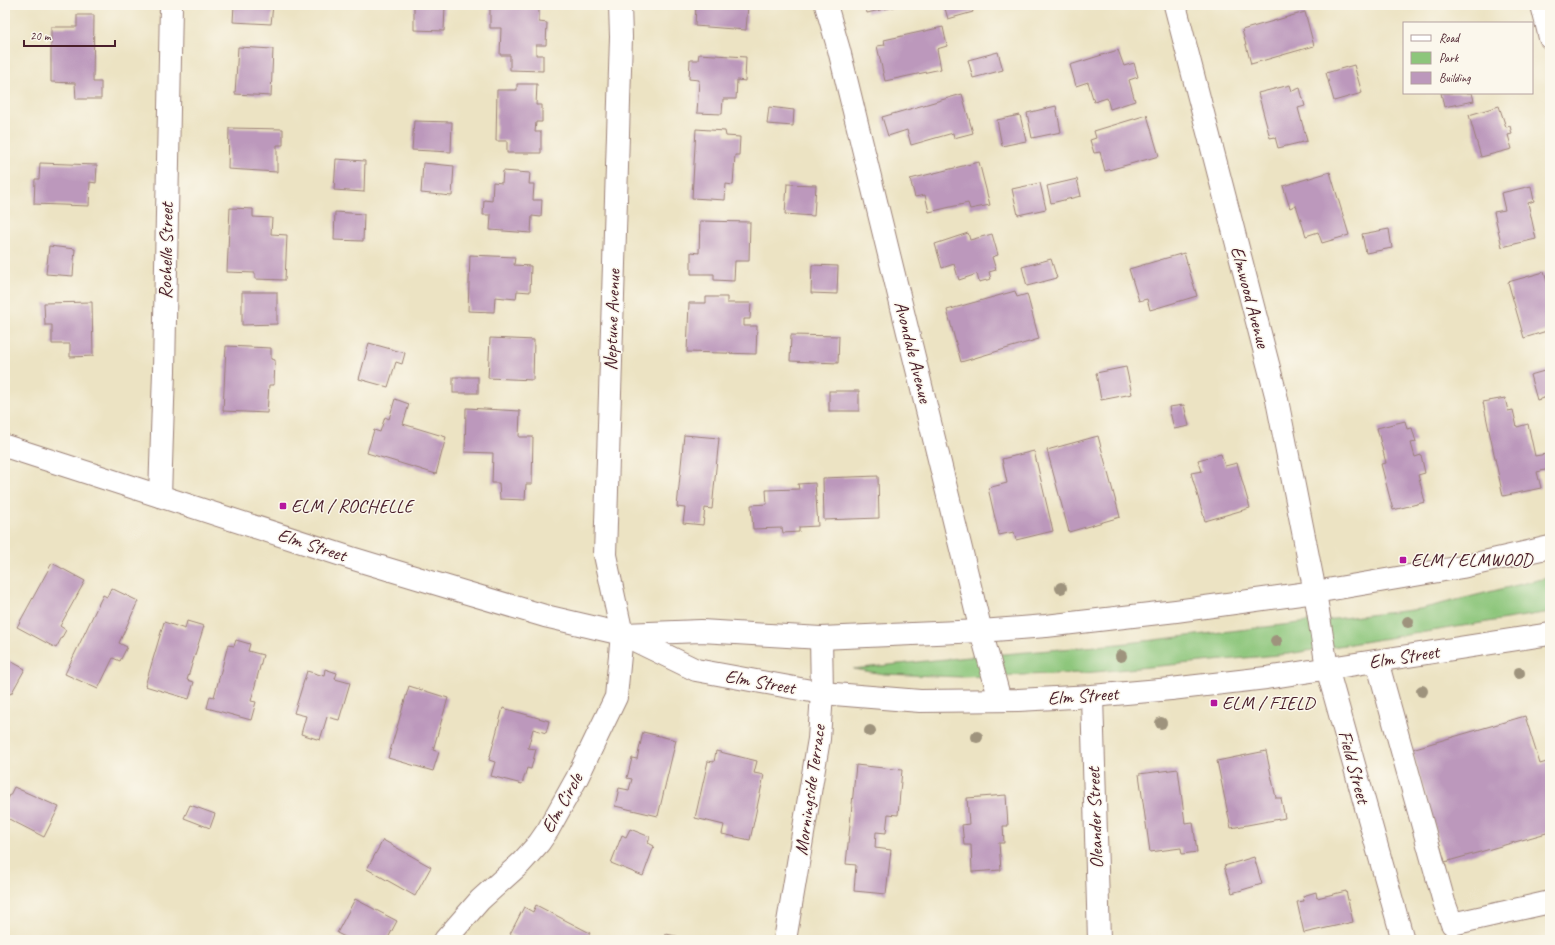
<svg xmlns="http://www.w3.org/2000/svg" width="1555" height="945" viewBox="0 0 1555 945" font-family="Caveat,sans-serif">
<rect width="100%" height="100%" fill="#fbf7ec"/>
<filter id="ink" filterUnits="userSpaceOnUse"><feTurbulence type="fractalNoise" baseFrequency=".025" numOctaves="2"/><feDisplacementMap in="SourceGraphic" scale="8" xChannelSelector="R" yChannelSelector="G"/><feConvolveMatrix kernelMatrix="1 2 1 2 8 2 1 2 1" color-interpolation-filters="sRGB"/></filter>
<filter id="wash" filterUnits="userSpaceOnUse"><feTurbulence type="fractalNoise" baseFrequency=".012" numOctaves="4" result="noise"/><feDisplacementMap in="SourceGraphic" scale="16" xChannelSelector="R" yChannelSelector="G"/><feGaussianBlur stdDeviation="0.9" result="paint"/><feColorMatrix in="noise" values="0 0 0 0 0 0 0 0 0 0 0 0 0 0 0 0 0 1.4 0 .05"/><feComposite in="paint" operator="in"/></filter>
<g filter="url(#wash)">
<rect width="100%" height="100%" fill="#ece3c3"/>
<path fill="#8dc67b" stroke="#6c7253" d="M1550,577V612L1288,654L1084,673L961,677L884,674L853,669L935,660L1119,644L1420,609Z"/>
<g id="blocks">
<g fill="#bc98bc">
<path d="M234,5H273L271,24L233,22Z"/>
<path d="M414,5H445L444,31L414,30Z"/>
<path d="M507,5H539V22L547,23L546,45H536V55H543V71L510,70V55H500L501,28H490V7H507Z"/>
<path d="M696,5H748L746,30L695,26Z"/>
<path d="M865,5H898V6L867,13Z"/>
<path d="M944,5H971L973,12L948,19Z"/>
<path d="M1305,12L1314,46L1251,64L1242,30Z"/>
<path d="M77,15H94L93,82H101V99H76L75,83L51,82V27H77Z"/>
<path d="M943,27L947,46L937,49L941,69L885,81L877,46L885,45L884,40Z"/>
<path d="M238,47L273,49L271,96L235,94Z"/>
<path d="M1118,50L1124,66L1134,63L1138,77L1129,80L1135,101L1110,109L1107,98L1094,102L1088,82L1076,86L1070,65Z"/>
<path d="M998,52L1003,70L973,78L968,60Z"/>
<path d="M699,54L746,57L745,81L737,80L736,99H723L722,114L697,113L699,80L689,79L690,60H698Z"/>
<path d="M1354,65L1362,93L1334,101L1326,73Z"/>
<path d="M517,84H537L536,105H542V122H536L535,132H541V153H507V141H496L497,90H517Z"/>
<path d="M1290,85L1292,91L1300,88L1305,106L1298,108L1307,141L1278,148L1275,137L1270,138L1258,93Z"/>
<path d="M1441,93H1472L1474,101L1444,107Z"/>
<path d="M962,94L973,133L954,138L953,133L911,145L907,130L888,136L882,117Z"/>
<path d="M1056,106L1061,132L1032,138L1027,113Z"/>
<path d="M1499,106L1506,127L1510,126L1512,134L1508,135L1512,149L1481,157L1469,115Z"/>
<path d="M769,107L794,110L793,126L767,124Z"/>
<path d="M1020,115L1026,141L1002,146L997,120Z"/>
<path d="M1147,115L1159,156L1105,171L1100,152L1094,153L1090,140L1096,138L1094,131Z"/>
<path d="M414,121L452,122L451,152L412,150Z"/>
<path d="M229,128L283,129V145H277V172L228,169Z"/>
<path d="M696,129L725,131L726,136L740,137L739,155H735L733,185L726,184L725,200L692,198Z"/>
<path d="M336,159L365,161L364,192L334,190Z"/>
<path d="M979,162L990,205L970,209L968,203L929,212L925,195L915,197L910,179Z"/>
<path d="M40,163L97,165L96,183L90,182L89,206L34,204L35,179H39Z"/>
<path d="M423,163L454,166L452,196L421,193Z"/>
<path d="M503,171L530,173L529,184H534L533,200H542L541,217L532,216L531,233L490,230L491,215H483L484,200L492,201L493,182L502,183Z"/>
<path d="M1330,172L1349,235L1322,243L1318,232L1306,236L1296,205L1290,208L1283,186Z"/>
<path d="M1077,179L1081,196L1051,203L1047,186Z"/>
<path d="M1040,183L1046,209L1018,215L1012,189Z"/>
<path d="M787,184L816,185L814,216L785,214Z"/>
<path d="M1531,186L1534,201L1528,203L1536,239L1502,247L1494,212L1505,210L1501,193Z"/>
<path d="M230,208L253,209V217L272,218L271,234L287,235L285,280L255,279V273L227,272Z"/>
<path d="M335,212L364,214L363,241L334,240Z"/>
<path d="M700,221L750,222L749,261H735L734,281L714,280V274H691V252L699,253Z"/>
<path d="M1389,229L1392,248L1366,253L1362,234Z"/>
<path d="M968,233L970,240L992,234L998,255L992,257L996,270L989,272L991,279L979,282L977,274L959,280L954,264L942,268L935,244Z"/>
<path d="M49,246L75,249L73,276L46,274Z"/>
<path d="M1184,253L1197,296L1150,310L1147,299L1139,301L1129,269Z"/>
<path d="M470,255L515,257L514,265L531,266L530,292L517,291L516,299L495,297L494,312L468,311Z"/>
<path d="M1051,259L1057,278L1027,286L1022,267Z"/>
<path d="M812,265L838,266L837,294L811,293Z"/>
<path d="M1544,272L1550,291V330L1524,338L1508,282Z"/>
<path d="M1015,291L1017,297L1027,294L1039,339L961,362L947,310Z"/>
<path d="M242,292H277V324L242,325Z"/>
<path d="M706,297H727V303H751L750,319H744V326H757L756,354L687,352L689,303H706Z"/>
<path d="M92,302L93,356L70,357V344H52V325H45L44,303Z"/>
<path d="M791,335L839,336L838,363L790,361Z"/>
<path d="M490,338L534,340L533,380L488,378Z"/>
<path d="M369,343L405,353L402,364L396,362L388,387L359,379Z"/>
<path d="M226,346L271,348V359L275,360L274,385H269L267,413L223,411Z"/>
<path d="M1126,367L1132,394L1101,400L1096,373Z"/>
<path d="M1548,370L1550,377V396L1537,400L1530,375Z"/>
<rect x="453" y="377" width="25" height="16"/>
<rect x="829" y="391" width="30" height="20"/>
<path d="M1505,398L1508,411L1513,410L1517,427L1528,424L1535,456L1546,454L1549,469L1537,472L1541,488L1503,496L1483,402Z"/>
<path d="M395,399L409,404L403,424L446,437L436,474L367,453L374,430L380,432L385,417L389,419Z"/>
<path d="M1184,405L1189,426L1174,429L1169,407Z"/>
<path d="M466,408L520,411L519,437H533L532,484H526L525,500L500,499L499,483H492L493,453L465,452Z"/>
<path d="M1405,421L1407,429L1412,428L1416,442L1411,443L1415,457L1421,455L1425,473L1418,475L1425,502L1393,510L1381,464L1386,463L1377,428Z"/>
<path d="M684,435L719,438L712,509L705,508L703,525L683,523L685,508L677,507Z"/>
<path d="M1098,436L1120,517L1069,532L1047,450Z"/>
<path d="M1034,451L1053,531L1016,540L1014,532L999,535L988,488L1007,483L1002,459Z"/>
<path d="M1221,454L1225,466L1237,463L1250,508L1205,521L1191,473L1202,471L1198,460Z"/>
<path d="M878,476L879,518L824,520L823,478Z"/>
<path d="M815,483L818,526L799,527V532L783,533L782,528L753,529L751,505L767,504L766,490L799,489L798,484Z"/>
<path d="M52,563L85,581L60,626L66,630L56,648L17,627Z"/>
<path d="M111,588L138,601L119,643L127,647L120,661L113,658L98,689L65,674L103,595L107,597Z"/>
<path d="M187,621L204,626L187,680L194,682L189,699L145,686L164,622L185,629Z"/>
<path d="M236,640L250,644L248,651L263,655L251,701L256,702L251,720L207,708L210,696L214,697L228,645L234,646Z"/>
<path d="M5,658L25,669L11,694L5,691Z"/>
<path d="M325,669L337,673L335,679L350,683L339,720L327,717L320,740L301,734L306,716L294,713L307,671L324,676Z"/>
<path d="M409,686L448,698L433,750L439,752L433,771L388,758Z"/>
<path d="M503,708L549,721L546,733L533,729L528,748L536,749L531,769L527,768L522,784L491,776L495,762L489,760Z"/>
<path d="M1525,716L1540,764L1550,761V786L1546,787L1550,801V832L1445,862L1412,749Z"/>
<path d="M643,732L676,740L658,816L615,806L619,788L629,790L632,779L627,778L632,758L637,759Z"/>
<path d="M716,751L757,761L754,773L764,775L750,840L722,834L724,825L695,818L708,761L714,762Z"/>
<path d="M1266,751L1276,798H1281L1285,818L1231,828L1217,761Z"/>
<path d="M856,765L902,770L898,815L888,814L886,833L876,832L875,848L891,850L886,894L854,891L856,865L846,864Z"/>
<path d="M1178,769L1185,823L1193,822L1197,852L1182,854L1181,848L1150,852L1139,774Z"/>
<path d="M14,787L59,807L44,837L5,817V805Z"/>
<path d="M1006,795L1008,826H1003L1004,843H999L1001,870L972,872L971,845H964L962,825L969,824L967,798Z"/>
<path d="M190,805L215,814L210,828L184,818Z"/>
<path d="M630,829L650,837L648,843L654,846L643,876L611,863L622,835L626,837Z"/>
<path d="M383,840L431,867L415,896L367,869Z"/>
<path d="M1254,857L1262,884L1232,893L1224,866Z"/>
<path d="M1346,891L1353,922L1304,933L1297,902L1304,901L1303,896L1316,892L1317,898Z"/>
<path d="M355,899L397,921L387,940H351L337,933Z"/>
<path d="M536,905L590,933L586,940H517L519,938L510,934L524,907L533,912Z"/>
<path d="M666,934L690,939V940H665Z"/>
</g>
</g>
</g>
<g filter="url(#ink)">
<use href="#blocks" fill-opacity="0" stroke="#9b8177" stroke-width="1"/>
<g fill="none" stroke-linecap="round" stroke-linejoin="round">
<g stroke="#9b8177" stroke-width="24">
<g id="minor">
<path d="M826,5L839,50L981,631L1000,700"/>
<path d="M1175,5L1276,395L1315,592L1327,668L1403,940"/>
<path d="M1542,5L1550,38"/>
<path d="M160,496L164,371L171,5"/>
<path d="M1377,661L1444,902L1452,924L1550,902"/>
<path d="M1092,696L1099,940"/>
<path d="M445,940L480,900L521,863L539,843L548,830L577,778L616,697L622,634L605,555L621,37L620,5"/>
<path d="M785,940L819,739L822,693L821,638"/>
</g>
</g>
<g stroke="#9b8177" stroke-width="24">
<g id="major">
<path d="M5,446L351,558L464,592L545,616L622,634L696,670L822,693L920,701L1018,700L1092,696L1171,689L1266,678L1550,634"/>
<path d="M624,634L701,631L821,638L981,631L1046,626L1176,611L1315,592L1462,567L1550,547"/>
</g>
</g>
<use href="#minor" stroke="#fff" stroke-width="22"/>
<use href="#major" stroke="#fff" stroke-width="22"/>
</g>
<g fill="#9e937d">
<circle cx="1061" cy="588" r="6"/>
<circle cx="1408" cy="622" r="6"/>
<circle cx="1276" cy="641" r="6"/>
<circle cx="1121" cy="656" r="6"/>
<circle cx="1519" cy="673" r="6"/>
<circle cx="1422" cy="691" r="6"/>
<circle cx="1161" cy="723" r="6"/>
<circle cx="870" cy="731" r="6"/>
<circle cx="977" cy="737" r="6"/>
</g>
</g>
<g fill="#b5179e" stroke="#fbf7ec" stroke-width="1.5">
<rect x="279" y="502" width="8" height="8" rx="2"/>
<rect x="1399" y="556" width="8" height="8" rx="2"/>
<rect x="1210" y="699" width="8" height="8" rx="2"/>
</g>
<g text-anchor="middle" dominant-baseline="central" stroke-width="3" stroke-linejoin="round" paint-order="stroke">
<g font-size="19" fill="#4a1f2b" stroke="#fbf7ec">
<text transform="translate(166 251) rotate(-89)">Rochelle Street</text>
<text transform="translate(1250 297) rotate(75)">Elmwood Avenue</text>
<text transform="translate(612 320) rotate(-88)">Neptune Avenue</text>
<text transform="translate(913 352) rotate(76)">Avondale Avenue</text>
<text transform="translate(312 545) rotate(18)">Elm Street</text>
<text transform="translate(1404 657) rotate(-9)">Elm Street</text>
<text transform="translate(760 682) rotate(10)">Elm Street</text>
<text transform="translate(1083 696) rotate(-4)">Elm Street</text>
<text transform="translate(1354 767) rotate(75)">Field Street</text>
<text transform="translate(810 790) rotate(-82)">Morningside Terrace</text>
<text transform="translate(562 803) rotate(-61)">Elm Circle</text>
<text transform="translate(1095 818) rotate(-92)">Oleander Street</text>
</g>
<g font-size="19" fill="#4a1f2b" stroke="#fbf7ec" text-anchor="start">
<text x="291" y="506">ELM / ROCHELLE</text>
<text x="1411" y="560">ELM / ELMWOOD</text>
<text x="1222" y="703">ELM / FIELD</text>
</g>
</g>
<rect width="1555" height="945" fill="none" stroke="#fbf7ec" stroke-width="20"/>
<rect x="1403" y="22" width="130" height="72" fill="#fbf7ec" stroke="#b4a19f"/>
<rect x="1411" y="35" width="20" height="6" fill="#ffffff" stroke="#b4a19f"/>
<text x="1439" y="42" font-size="12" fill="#4a1f2b">Road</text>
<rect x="1411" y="52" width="20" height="12" fill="#8dc67b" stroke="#b4a19f"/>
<text x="1439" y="62" font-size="12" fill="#4a1f2b">Park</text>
<rect x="1411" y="72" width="20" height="12" fill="#bc98bc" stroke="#b4a19f"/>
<text x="1439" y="82" font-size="12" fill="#4a1f2b">Building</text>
<path d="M24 40v6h91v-6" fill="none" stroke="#4a1f2b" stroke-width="2"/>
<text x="30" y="40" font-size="12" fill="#4a1f2b" stroke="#fbf7ec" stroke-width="3" paint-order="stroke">20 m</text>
</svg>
